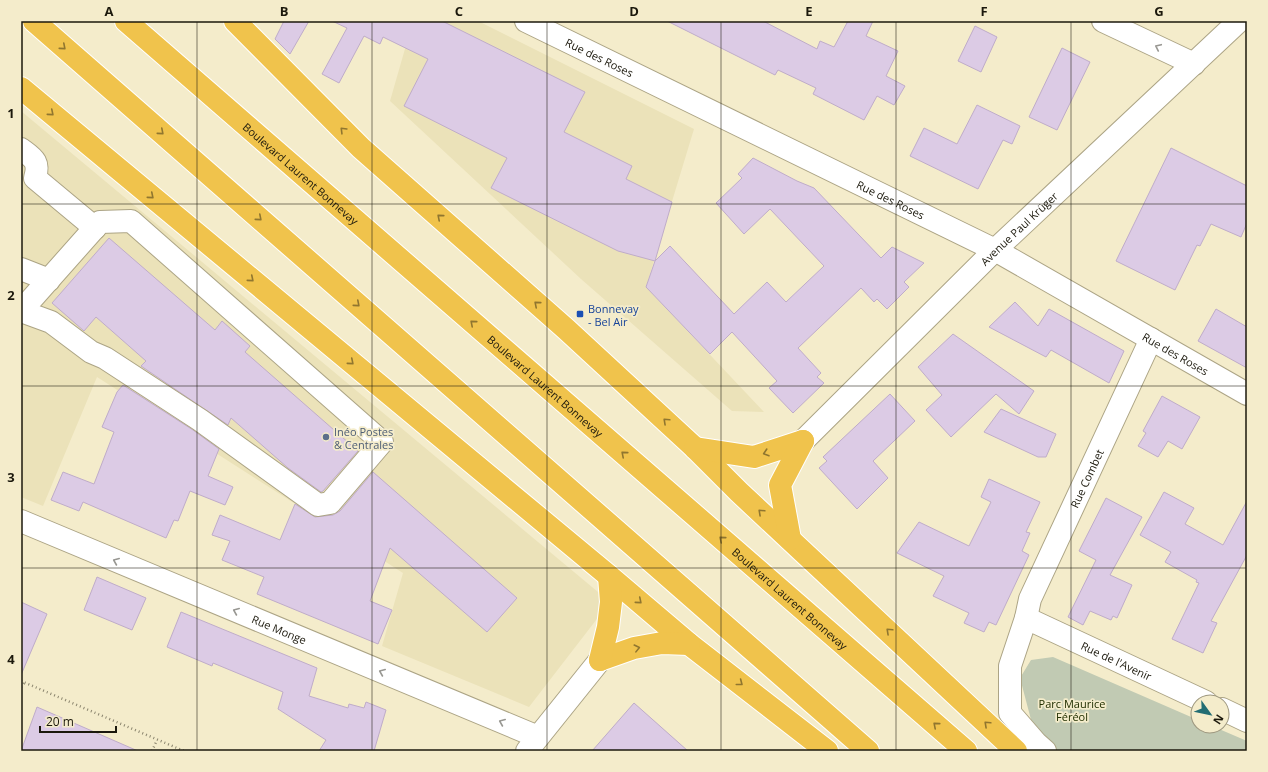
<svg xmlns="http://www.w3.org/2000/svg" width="1268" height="772" viewBox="0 0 1268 772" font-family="'Open Sans',sans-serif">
<rect width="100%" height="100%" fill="#f4eccb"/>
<g fill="#ebe2b9">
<path d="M413,21H478L694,129L646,287L764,412L732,411L581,279L390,101Z"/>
<path d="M21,111L610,602L529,707L382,646L403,573L97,377L43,506L21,497Z"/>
</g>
<path fill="#c1cab3" d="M1053,657L1198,720V726H1212L1247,741V751H1057L1034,731L1020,678L1031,660Z"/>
<g fill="#dccbe5" stroke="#bfacc9">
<path d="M284,21H309L290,54L275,39Z"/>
<path d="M332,21H442L585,92L564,132L632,166L626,179L672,202L655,261L670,246L734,314L767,282L786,302L824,266L770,209L744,234L716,203L742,178L738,174L753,158L797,181L814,188L881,258L892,247L924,263L904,282L909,287L887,309L877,299L874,302L861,288L798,348L821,373L817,377L824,383L793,413L769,388L777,381L732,332L710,354L646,287L655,261L618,251L491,188L507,158L404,106L428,59L383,37L380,44L364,36L339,83L322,74L347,28Z"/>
<path d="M667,21H763L817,49L820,41L834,47L848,21H873L866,36L898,51L886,76L905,86L894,105L877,96L864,120L813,94L816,88L778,70L775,75Z"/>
<path d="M975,26L997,37L981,72L958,61Z"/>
<path d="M1062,48L1090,62L1057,130L1029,117Z"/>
<path d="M977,105L1020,126L1012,144L1003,140L978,189L910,156L924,128L957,144Z"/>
<path d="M1171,148L1247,186V223L1241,237L1211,224L1200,246L1197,245L1175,290L1116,261Z"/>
<path d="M109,238L215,330L222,321L250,346L245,352L358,451L323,491L321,492L288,468L231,418L228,425L141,366L146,361L96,317L84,331L52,303Z"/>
<path d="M1015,302L1038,326L1049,309L1124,351L1109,383L1051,350L1046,357L989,327Z"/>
<path d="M1216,309L1247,327V368L1198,341Z"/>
<path d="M953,334L1034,391L1019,414L996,394L951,437L926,410L942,395L918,367Z"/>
<path d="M123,385L193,430L219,449L208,476L233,487L225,505L190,491L178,521L174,520L166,538L83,502L79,511L51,500L63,472L94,484L114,432L102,427L117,392Z"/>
<path d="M890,394L915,421L873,461L888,478L857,509L819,468L827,461L823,457Z"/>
<path d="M1162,396L1200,417L1182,449L1168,441L1158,457L1138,446L1146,433L1143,431Z"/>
<path d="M1001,409L1056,434L1046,457H1038L984,432Z"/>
<path d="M373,472L517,598L487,632L390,548L370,601L392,610L378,644L257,594L264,577L222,560L230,541L212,535L220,515L280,540L295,504L315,517L333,515L340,511Z"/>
<path d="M989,479L1040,502L1026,532L1030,533L1022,551L1029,555L996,625L989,622L984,632L964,623L969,613L933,596L944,576L897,553L919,522L969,546L991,502L981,497Z"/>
<path d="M1164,492L1194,508L1185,524L1223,545L1247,501V555L1211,621L1217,623L1203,653L1172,639L1199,583L1196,582L1197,580L1165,562L1171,552L1140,535Z"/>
<path d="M1106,498L1142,517L1110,575L1132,585L1117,618L1113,616L1111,620L1090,611L1083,625L1068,617L1096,560L1079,551Z"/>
<path d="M97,577L146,598L132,630L84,610Z"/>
<path d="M21,602L47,614L21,675Z"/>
<path d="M181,612L317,668L309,696L348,708L349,704L364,708L366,702L386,710L374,751H319L326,740L278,709L283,692L213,663L212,666L167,647Z"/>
<path d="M634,703L688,751H592Z"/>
<path d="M37,707L138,751H21Z"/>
</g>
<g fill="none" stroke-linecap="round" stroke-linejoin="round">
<g stroke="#aca485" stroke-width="24">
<g id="minor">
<path id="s1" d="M526,21L995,250L1247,394"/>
<path d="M1103,21L1194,64"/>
<path d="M21,149C33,158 40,161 35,178L95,228"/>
<path d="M131,221L382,442L330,503L318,505L200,420L105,358L91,352L51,322L21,311L100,222Z"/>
<path d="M21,269L49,280"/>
<path id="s2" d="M803,441L995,250L1239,21"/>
<path id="s3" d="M21,521L538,737"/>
<path id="s4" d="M1026,618L1206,702"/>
<path d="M1222,709L1247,721"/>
<path d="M527,751L600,660"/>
<path id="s5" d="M1045,751L1036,743L1010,713V666L1026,618L1030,599L1151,339"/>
</g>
</g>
<g stroke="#fff" stroke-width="24">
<g id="highway">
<path d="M34,21L868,751"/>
<path id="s6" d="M126,21L966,751"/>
<path d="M235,21L361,148L566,329L695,448L739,492L1016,751"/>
<path d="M21,88L609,576L689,644L827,751"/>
<path d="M695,448L754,457L803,441"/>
<path d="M790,539L780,485L803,441"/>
<path d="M600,660L634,648L662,643L689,644"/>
<path d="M600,660L608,627L611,602L609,576"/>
</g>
</g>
<g stroke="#8b856e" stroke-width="2.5" stroke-dasharray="1 3" stroke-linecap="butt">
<path d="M21,681L184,751"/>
<path d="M21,687L25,682"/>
<path d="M152,751L157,740"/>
</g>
<use href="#minor" stroke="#fff" stroke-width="22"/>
<use href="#highway" stroke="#f0c34c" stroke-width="22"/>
</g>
<defs><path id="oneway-chevron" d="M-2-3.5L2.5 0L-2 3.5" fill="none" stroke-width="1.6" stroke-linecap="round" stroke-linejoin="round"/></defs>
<g stroke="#90762f">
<use href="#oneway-chevron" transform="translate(63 47) rotate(41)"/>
<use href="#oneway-chevron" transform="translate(51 113) rotate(40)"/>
<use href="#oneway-chevron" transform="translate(343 130) rotate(-135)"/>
<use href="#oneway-chevron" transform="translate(161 132) rotate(41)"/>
<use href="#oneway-chevron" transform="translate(151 196) rotate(40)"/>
<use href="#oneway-chevron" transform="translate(440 217) rotate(-139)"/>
<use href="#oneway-chevron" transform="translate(259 218) rotate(41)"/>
<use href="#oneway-chevron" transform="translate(251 279) rotate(40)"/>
<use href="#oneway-chevron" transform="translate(357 304) rotate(41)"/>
<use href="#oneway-chevron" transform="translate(537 304) rotate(-139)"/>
<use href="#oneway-chevron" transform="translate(473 323) rotate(-139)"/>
<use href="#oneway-chevron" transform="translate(351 362) rotate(40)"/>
<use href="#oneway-chevron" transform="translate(666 421) rotate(-137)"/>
<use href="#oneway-chevron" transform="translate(766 453) rotate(162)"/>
<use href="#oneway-chevron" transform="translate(624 454) rotate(-139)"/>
<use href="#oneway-chevron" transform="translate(761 512) rotate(-137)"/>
<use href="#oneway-chevron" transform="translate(722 539) rotate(-139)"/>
<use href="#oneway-chevron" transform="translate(639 601) rotate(40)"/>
<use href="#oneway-chevron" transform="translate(889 631) rotate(-137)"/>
<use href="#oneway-chevron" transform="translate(637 648) rotate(-14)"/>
<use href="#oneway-chevron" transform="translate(740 683) rotate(38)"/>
<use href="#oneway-chevron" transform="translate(987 724) rotate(-137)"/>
<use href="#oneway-chevron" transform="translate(936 725) rotate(-139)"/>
</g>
<g stroke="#989792">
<use href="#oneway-chevron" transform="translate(1158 47) rotate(-155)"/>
<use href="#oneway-chevron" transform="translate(116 561) rotate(-157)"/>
<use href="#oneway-chevron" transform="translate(236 611) rotate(-157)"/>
<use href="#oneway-chevron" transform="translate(382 672) rotate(-157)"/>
<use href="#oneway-chevron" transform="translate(502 722) rotate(-157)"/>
</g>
<path fill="none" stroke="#1b180c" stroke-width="1" stroke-opacity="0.55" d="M197,21V751M372,21V751M547,21V751M721,21V751M896,21V751M1071,21V751M21,204H1247M21,386H1247M21,568H1247"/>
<rect fill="#1a4fb4" stroke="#f4eccb" stroke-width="1.5" x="576" y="310" width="8" height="8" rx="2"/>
<circle fill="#5c6f8a" stroke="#f4eccb" stroke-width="1.5" cx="326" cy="437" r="4"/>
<g text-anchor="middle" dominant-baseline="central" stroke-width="3.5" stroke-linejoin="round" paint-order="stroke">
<g font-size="11" fill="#1b180c" stroke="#f4eccb">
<text stroke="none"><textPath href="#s1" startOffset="82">Rue des Roses</textPath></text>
<text stroke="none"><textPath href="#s6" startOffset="232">Boulevard Laurent Bonnevay</textPath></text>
<text stroke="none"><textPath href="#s1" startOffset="406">Rue des Roses</textPath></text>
<text stroke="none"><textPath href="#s2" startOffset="303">Avenue Paul Krüger</textPath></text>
<text stroke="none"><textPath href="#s1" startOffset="730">Rue des Roses</textPath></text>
<text stroke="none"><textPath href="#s6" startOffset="556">Boulevard Laurent Bonnevay</textPath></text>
<text stroke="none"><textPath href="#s5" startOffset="302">Rue Combet</textPath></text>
<text stroke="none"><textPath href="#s6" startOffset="880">Boulevard Laurent Bonnevay</textPath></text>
<text stroke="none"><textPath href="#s3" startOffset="280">Rue Monge</textPath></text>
<text stroke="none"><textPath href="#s4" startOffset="100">Rue de l'Avenir</textPath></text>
</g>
<g font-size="11" fill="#164399" stroke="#f4eccb" text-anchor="start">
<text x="588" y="308">Bonnevay<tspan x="588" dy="13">- Bel Air</tspan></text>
</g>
<g font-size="11" fill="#4e5e75" stroke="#f4eccb" text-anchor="start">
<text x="334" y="431">Inéo Postes<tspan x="334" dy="13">&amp; Centrales</tspan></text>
</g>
<g font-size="11" fill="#212f01" stroke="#f4eccb">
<text x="1072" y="703">Parc Maurice<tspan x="1072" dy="13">Féréol</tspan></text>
</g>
</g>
<rect width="1268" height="772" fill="none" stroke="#f4eccb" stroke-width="44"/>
<g transform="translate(1210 714) rotate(123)"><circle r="19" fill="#f4eccb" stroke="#9d977f"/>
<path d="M0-3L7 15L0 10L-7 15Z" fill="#226d73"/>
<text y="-6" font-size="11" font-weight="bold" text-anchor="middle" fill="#1b180c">N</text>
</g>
<path d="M40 726v6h76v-6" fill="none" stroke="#1b180c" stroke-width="2"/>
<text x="46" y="726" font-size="12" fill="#1b180c" stroke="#f4eccb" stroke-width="3" paint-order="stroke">20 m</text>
<rect x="22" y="22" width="1224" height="728" fill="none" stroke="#1b180c" stroke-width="1.5"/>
<g font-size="13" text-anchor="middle" font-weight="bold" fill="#1b180c">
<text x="109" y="16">A</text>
<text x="284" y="16">B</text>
<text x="459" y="16">C</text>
<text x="634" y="16">D</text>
<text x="809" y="16">E</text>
<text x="984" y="16">F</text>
<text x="1159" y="16">G</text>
<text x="11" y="118">1</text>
<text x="11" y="300">2</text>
<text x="11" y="482">3</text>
<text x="11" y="664">4</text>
</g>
</svg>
